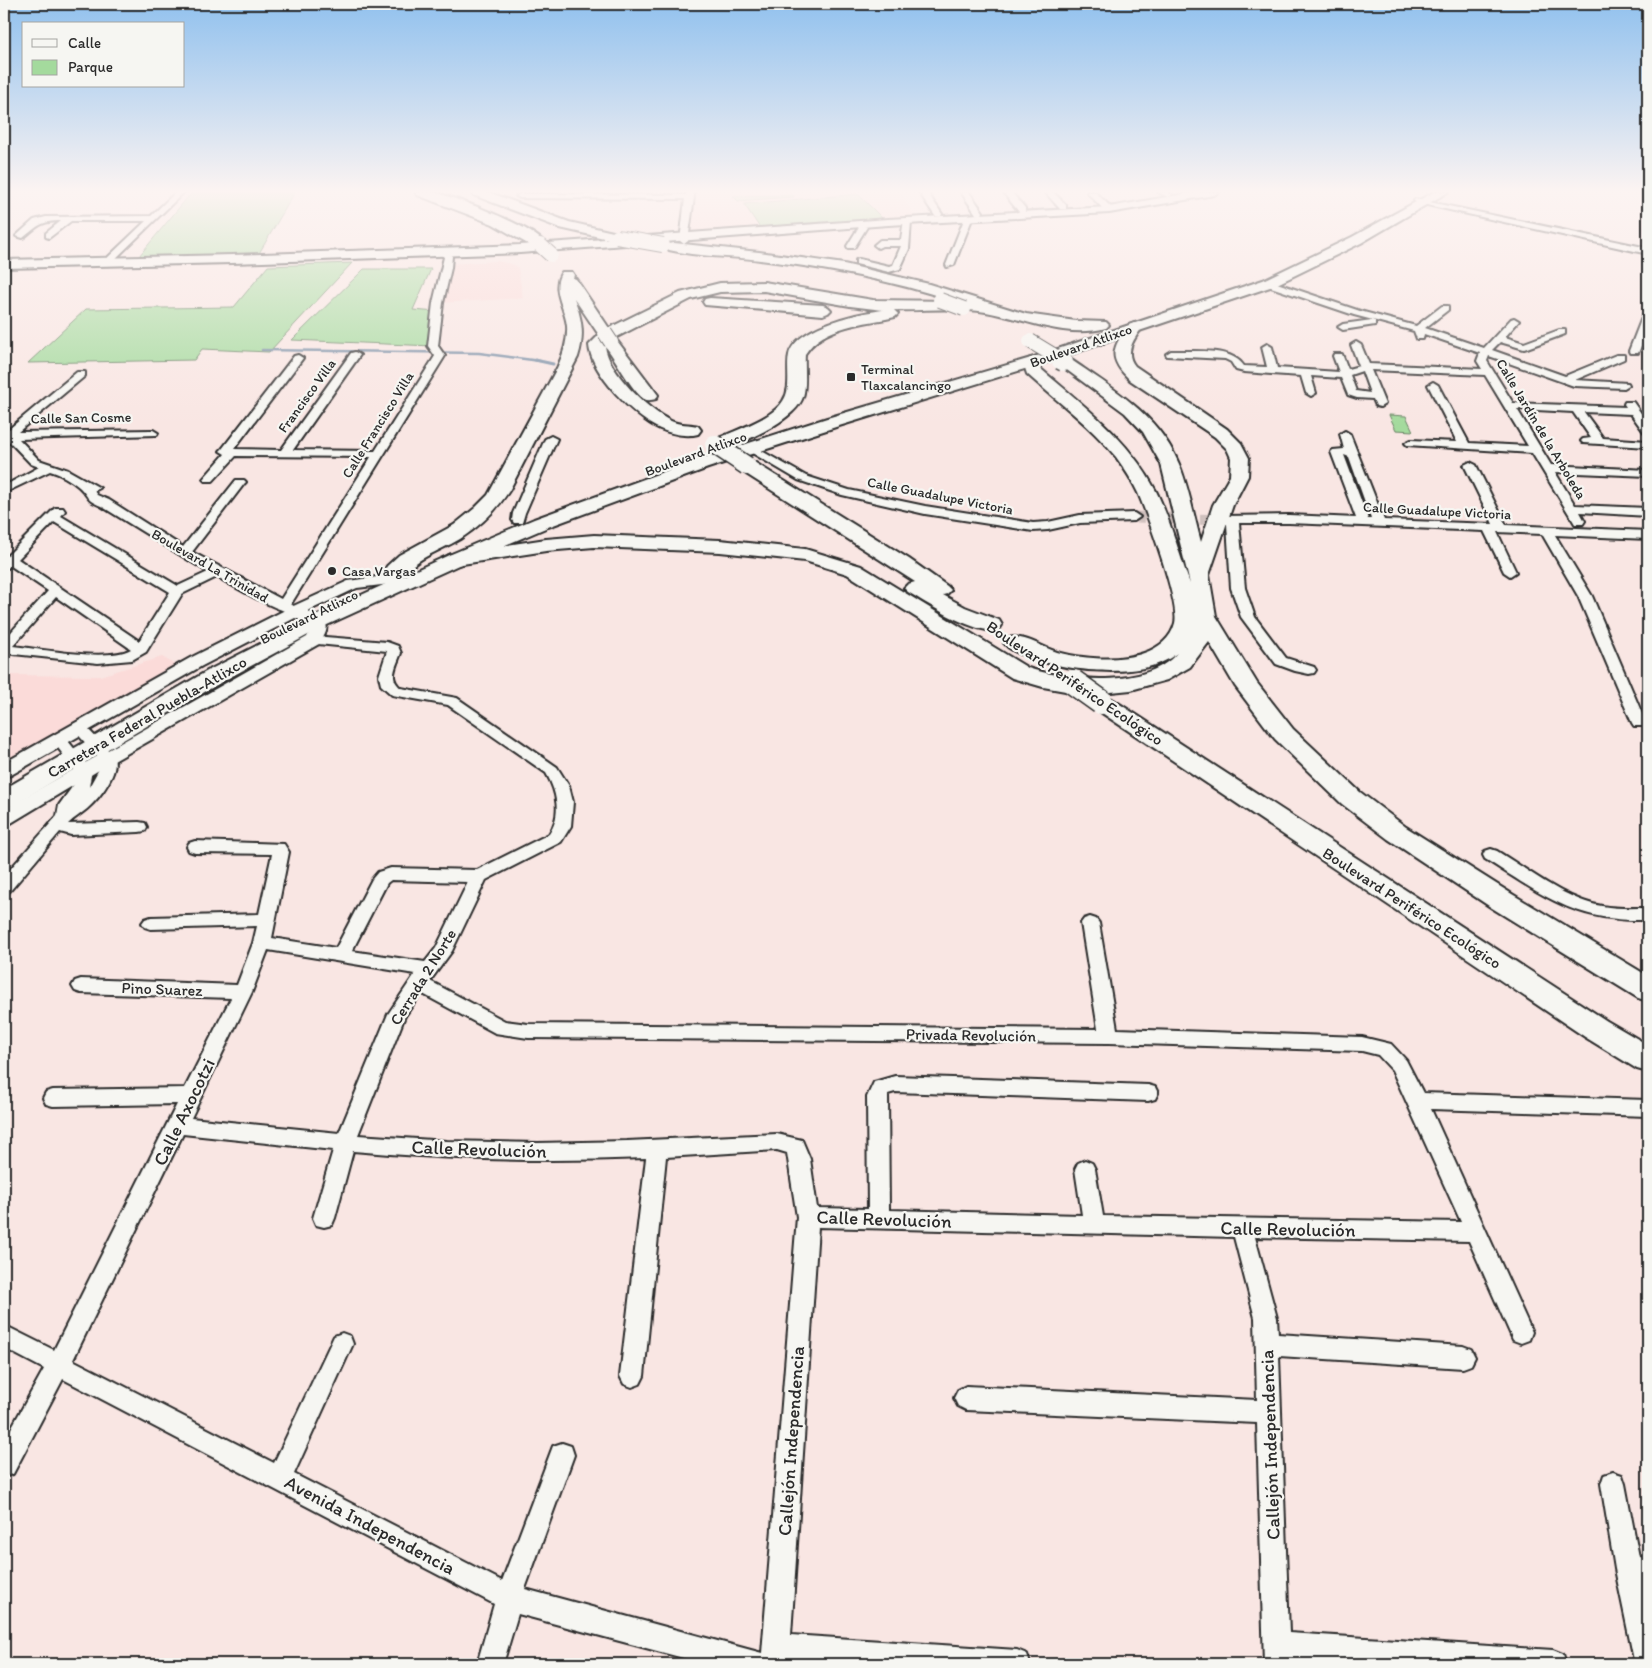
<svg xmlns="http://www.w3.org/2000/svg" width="1652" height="1668" viewBox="0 0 1652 1668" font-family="Itim,sans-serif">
<rect width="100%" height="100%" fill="#f9e6e3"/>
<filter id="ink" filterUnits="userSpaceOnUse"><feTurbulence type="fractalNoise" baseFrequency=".02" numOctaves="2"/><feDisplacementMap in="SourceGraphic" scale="10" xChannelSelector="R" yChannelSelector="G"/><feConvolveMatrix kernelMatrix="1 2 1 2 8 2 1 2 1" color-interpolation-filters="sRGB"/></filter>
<g filter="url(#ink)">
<g fill="#fbdbd9">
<path d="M697,192H899L917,219L689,235Z"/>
<path d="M497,261L515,265L518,268L523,298L438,303L448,264Z"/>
<path d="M162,657L176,665L4,764V675L100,676Z"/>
</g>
<g fill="#a4da9d" stroke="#688264">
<path d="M192,192H295L258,255L139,256Z"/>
<path d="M858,194L883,219L760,228L744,204Z"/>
<path d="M793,195L794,197L738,201L733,196Z"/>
<path d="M352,263L269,352L202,349L194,360L28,363L86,309L234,307L268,266Z"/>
<path d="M364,269H431L413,310L437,312L433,346L292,340Z"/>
<path d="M1389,415L1406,416L1413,431L1396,430Z"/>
</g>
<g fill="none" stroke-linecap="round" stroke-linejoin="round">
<path stroke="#7b90a6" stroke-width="2.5" d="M262,350L479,353L540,361"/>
<path stroke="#7b90a6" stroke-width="3" d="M535,360L553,364"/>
<path stroke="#d0c1be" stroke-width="11" stroke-dasharray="11 5.5" stroke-linecap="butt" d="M1134,517L1224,520"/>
<g stroke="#2b2b2b" stroke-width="4">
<g id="minor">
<path d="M176,192H184L110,264L103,262L146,221H71L49,238L46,237V233L61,221C41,221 38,226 23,238L16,236L34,220L46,217L151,216Z"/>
<path d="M686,192H694V197L688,241L684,244L680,241L685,199L520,198L516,196L520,194L686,195Z"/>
<path d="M919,192H927L942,214L941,216H935Z"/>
<path d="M961,192H969L983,212L982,214H976Z"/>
<path d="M1003,192H1011L1025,208V212H1019Z"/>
<path d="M1045,192H1053L1066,205V209H1060Z"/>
<path d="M1087,192H1095L1112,208V212H1106Z"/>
<path d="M1158,192H1168L1172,195L1168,197Z"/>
<path d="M1415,199L1648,248V254L1418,203L1414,201Z"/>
<path d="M965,217L972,219L954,265L947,267L946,265Z"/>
<path d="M904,219L911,221L909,249L900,269L889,272L856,264V260L859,259L889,266L893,265L901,246H882L878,248L874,245L880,240H901Z"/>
<path d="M860,225L867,227L854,248H848L847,246Z"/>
<path d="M441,249L452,256L451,268L443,303L438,346L445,356L291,604L299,610L297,613C284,616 232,585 217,577L182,594L146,652L132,660L98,663L4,653V640L48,591L11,566L4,570V559L55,508H63L65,511L61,516L178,586L208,572L101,506C84,499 90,497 79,487C71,480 60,474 50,471L4,493V486L39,467L31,464L7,439H4V428L9,429L77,372H85V376L18,432L153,430L158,433L157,435L19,439L39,460L68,470L100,488L94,491L97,495L109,500L183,547L236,480H244L246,482L244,484L192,552L281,599L371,457L236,456L213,481H205L203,479L225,454L220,451L222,449L294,356L298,355L303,358L234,449L281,450L351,353L355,352L360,355L293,450L375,451L435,356L428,346L433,303L444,257L437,252ZM54,522L170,592L139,641L18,559ZM56,597L131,649C108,662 42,649 13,646Z"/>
<path d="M1268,280L1360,311L1416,326L1442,306H1448V310L1425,328L1484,348L1511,319L1514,318L1519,321L1505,337L1524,343L1559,330H1565V334L1527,348L1524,349L1500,342L1492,350L1565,376L1616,355H1624V359L1575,380L1628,383L1629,385L1624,388L1574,386L1489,356L1487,361L1513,403L1626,407L1624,404L1625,402H1633L1648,423V433L1644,432L1631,414L1584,412L1603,438L1648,441V447L1583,443L1581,441L1583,439L1591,438L1573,412L1517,409L1551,465L1648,470V476L1555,472L1575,505L1648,508V516L1580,512L1585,521L1583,524H1575L1532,453L1407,445L1405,443L1411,440L1457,442L1428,385L1433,382L1438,385L1469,443L1528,446L1485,375L1371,370L1385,404L1380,407L1376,406L1373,399L1357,398L1348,395L1341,378L1311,376L1316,393L1311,396L1306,393L1301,376L1244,372L1236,370L1231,362L1225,359L1167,356L1166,354L1171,351C1193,352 1231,346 1244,366L1267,367L1262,347L1267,344L1272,347L1277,368L1339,372L1333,356L1334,354H1342L1348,369L1359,366L1351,345L1356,342L1361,345L1369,364L1482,369L1477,361L1480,353L1424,334L1423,339H1417L1414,331L1354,315L1265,285V281ZM1362,371L1370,393L1356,391L1350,375Z"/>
<path d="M1648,312V327L1639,351L1638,353H1630L1629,351L1643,315Z"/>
<path d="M1372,320L1375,321V325L1343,330L1338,327L1343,324Z"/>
<path d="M1345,431L1350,434L1384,520L1493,524L1464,465L1470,462L1476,465L1506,525L1648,531V539L1555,535L1592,596L1646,723L1644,726H1634L1632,723L1578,596L1542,534L1497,532L1516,572L1510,576L1504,572L1484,531L1289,523H1239L1245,588L1255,617L1286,658L1314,667L1316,670L1314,673L1309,674L1295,671L1276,664L1241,617L1231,588L1227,524L1220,523L1218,520L1224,516L1289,515L1356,518L1331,452L1333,450L1344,449L1340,434ZM1344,455L1349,457L1371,519H1368Z"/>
<path d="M551,436L557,439L525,513L522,523H514L512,520L513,513L545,439Z"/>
<path d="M751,445L806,476L849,490L925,506L1033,523L1048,522L1080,515L1134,513L1140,517L1134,521L1080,523L1048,530L1033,531L925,514L842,495L798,480L747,450L745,448L747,446Z"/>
<path d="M313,636L387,642L398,646L401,653C396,667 388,678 401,688L457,698L557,767L569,786L573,802L571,826L561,842L486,880L452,951L430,981L505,1021L528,1024L1098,1029L1081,923L1084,919L1090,917L1096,919L1099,923L1117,1029L1362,1037L1391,1044L1406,1060L1423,1093L1648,1100V1116L1431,1109L1532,1332L1529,1340L1521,1343L1513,1340L1469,1241L1255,1237L1277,1318L1278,1334L1463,1346L1471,1349L1475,1357L1471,1365L1463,1368L1279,1356L1289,1633L1553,1650L1563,1654L1566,1664H1350L1290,1660V1664H1264L1257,1423L966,1410L958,1406L954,1398L958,1390L966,1386L1257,1400L1255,1318L1234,1237L818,1227L791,1635L1017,1650L1027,1654L1030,1664H829L789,1661L788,1664H706L518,1614L503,1664H477L494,1604L63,1379L13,1474L4,1477V1441L44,1369L4,1348V1325L54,1350L177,1104L53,1106L46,1104L43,1098L46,1092L53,1090L185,1088L231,998L81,993L75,991L72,986L75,981L81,979L237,985L253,943L257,926L151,929L145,927L142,923L145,919L151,917L259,914L272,854L195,853L189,851L187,847L189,843L195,841L284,844L289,852L272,938L336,948L372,879L378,872L391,868L477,870L549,834C562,815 557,792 546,773L448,705L392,695L381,685L379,676L387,651L308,643L306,640L308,637ZM391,880L468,882L436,948L425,962L352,951L387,883ZM268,950L415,974L388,1014L339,1133L191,1118L252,992ZM421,993L495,1033L528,1038L1109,1043L1362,1051L1378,1055L1392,1070L1461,1222L1103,1216L1095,1169L1092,1163L1085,1160L1078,1163L1075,1169L1082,1215L889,1210L888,1094L895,1092L1148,1101L1155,1099L1158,1093L1155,1087L1148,1085L895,1076L874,1082L867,1097L868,1209L817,1208L810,1159L802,1140L777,1134L627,1141L538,1143L447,1141L358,1135L405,1016ZM183,1134L333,1150L313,1218L316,1225L324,1227L332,1225L335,1218L353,1151C450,1160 548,1162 646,1158L620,1376L624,1384L632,1387L640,1384L644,1376L666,1157L777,1150L787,1153L797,1217L762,1653L525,1589L574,1455L571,1446L562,1443L553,1446L502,1581L294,1474L353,1344L350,1336L342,1333L334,1336L274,1463L73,1360Z"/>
<path d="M79,723L84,725L112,754C123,769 99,799 87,809C81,814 74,818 68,824L139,822L145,823L147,827L145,831L139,832L71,835L60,832L10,891L4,893V876L57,816L59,805L75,783L76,771L51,739L54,736H64L89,767L92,770L89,787L99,769V758L72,728L74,725Z"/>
<path d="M1491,849L1497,851C1530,871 1564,899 1602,906C1617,909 1633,908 1648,908V920C1575,922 1544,896 1485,859L1483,855L1485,851Z"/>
<path d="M1613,1472L1622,1475L1625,1484L1639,1557L1648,1558V1584H1644L1648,1601V1664H1636L1634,1660L1615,1569L1601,1484L1604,1475Z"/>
</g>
</g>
<g stroke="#2b2b2b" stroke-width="4">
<path id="tertiary" d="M384,576L390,578L392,581L390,584L357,588L308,611C327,620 333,624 319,644L114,761L11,823L4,824V809L307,637L310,632V624L295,618L202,666L11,775L4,777V763L190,658L289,608L348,581Z"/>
</g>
<g stroke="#2b2b2b" stroke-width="4">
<path id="secondary" d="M1196,192H1219L1214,195L1109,213L888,225L520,253L232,263L4,268V260L232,255L520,245L888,219L1109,207Z"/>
</g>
<g stroke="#2b2b2b" stroke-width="4">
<path id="primary" d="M1434,192H1448L1361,243L1273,286L1041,364L839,426L708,468L548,527L463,563L325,626L225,680L13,805L4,807V789L209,670L311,618L449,555L534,519L696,460L827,418L1031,358L1263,280L1352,237Z"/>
</g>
<g stroke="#2b2b2b" stroke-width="4">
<g id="trunk">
<path d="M415,192C421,192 428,191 434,192C459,199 533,226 547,245L545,248H535L493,224L417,195Z"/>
<path d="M471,192H488L569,222L622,234L624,237L617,241L560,228L473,195Z"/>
<path d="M674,243L759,252L844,264L929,284L1026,314L1076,321L1106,322L1109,325L1106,328C1065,339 1026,319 986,312C956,307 924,311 894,310L898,314L895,317C866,324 823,325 805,354C804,368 807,384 803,397C796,419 745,443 723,448L717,447L714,443L717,439C735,430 772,419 783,401C792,388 786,370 789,355C795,327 858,313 883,310L850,306L764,291L720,292L691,299L615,338L658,395L656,399C652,400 648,401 644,399C631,390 615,357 605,346C608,372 648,410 671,421C679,425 690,424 698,426L701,430L698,434C687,437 671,434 660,429C635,418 591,373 589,345L599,335L574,298C582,319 585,335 578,357L509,491C496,511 480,526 460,539C436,553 414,558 397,582L390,584L383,582L380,578L387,566L399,555L454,525L475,508L488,495L557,368C563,355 568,341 567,326C565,307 550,289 562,272H572L574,275L573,278L576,279L609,328L680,293L720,283L764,282L873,300L954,301C891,280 826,268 760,260C730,256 698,257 669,250L667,247L669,244Z"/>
<path d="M710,298L823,305L828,307L831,310L828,313L823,315L705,305L703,302L705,299Z"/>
<path d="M1134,323L1139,325L1142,328C1133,340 1124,353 1135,366L1227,429L1241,443L1249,458L1248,476L1233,505L1209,575L1216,616L1257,683L1293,729L1360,792L1406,827L1512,894L1648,976V1001L1638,998L1492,908L1388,839L1342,804L1275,739L1235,686L1209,642L1190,667L1167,680L1131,690L1101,693L1071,692L1043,687L1012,678L847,574L805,561L720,552L594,547L546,551L456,565L449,563L446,559L449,555L456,553L546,539L594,535L720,540L805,549L861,566L1028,668C1068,681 1147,689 1177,653C1145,681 1068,671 1031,658C1021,654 1010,651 1004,643L1007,638C1024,634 1041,647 1057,652C1083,659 1118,662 1144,653C1158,648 1171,639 1175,623C1180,604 1147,514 1138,493C1132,480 1124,468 1116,457C1090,425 1058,402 1027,374L1024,365L1030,358H1042L1044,361L1040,366L1041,369C1084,406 1129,439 1156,491C1170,519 1179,554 1190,584L1161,464L1143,432L1125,413L1056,362L1058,359H1070C1112,388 1158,414 1179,464C1189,488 1194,517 1201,542L1213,505L1230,476L1231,458L1227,449L1215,437L1130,380C1107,358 1112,348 1129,325Z"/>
<path d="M747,460L754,462L909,559L947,586L951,590L947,594L943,595L965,607L999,620L1002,625L999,630C975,635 928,604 908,592L904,588L908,584L915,582L740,470L738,466L740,462Z"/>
<path d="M1101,695L1109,697L1607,1021L1648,1045V1072L1637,1069L1585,1037L1093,707L1089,702L1093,697Z"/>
</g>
</g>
<use href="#minor" fill="#f6f6f2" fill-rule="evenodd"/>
<use href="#tertiary" fill="#f6f6f2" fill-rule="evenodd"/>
<use href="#secondary" fill="#f6f6f2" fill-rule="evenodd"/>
<use href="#primary" fill="#f6f6f2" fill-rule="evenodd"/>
<use href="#trunk" fill="#f6f6f2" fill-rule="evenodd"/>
<g stroke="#2b2b2b" stroke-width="16" stroke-linecap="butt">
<g id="trunk-bridge-far2">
<path d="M617,237L663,245"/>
<path d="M540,245L551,255"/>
<path d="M940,300L964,309"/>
<path d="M605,333L611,342"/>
<path d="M1030,341L1063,361"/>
</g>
</g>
<g stroke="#2b2b2b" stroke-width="21" stroke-linecap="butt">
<g id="trunk-bridge-far1">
<path d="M1060,360L1064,362"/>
<path d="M714,444L747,466"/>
</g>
</g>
<g stroke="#2b2b2b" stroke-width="27" stroke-linecap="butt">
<path id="trunk-bridge" d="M1073,682L1101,702"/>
</g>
<use href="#trunk-bridge-far2" stroke="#f6f6f2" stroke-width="14"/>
<use href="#trunk-bridge-far1" stroke="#f6f6f2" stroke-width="18"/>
<use href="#trunk-bridge" stroke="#f6f6f2" stroke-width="24"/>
</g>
</g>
<linearGradient id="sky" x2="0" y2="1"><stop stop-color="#91c1ee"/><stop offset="0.45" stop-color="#fcf4f2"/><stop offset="1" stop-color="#fcf4f2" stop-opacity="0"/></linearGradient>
<rect width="1652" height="425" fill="url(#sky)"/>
<g fill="#2b2b2b" stroke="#f6f6f2" stroke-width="2">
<rect x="846" y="372" width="10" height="10" rx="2.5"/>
<circle cx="332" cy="571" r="5"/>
</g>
<g text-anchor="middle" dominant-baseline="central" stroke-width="4.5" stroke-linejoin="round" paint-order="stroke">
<g font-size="14" fill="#2b2b2b" stroke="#f6f6f2">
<text transform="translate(1081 346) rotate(-19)">Boulevard Atlixco</text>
<text transform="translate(307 396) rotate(-54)">Francisco Villa</text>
<text transform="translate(81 418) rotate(-1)">Calle San Cosme</text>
<text transform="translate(378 425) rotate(-58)">Calle Francisco Villa</text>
<text transform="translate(1541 429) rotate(59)">Calle Jardín de la Arboleda</text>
<text transform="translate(696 454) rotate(-20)">Boulevard Atlixco</text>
<text transform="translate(940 496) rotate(11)">Calle Guadalupe Victoria</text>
<text transform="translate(1437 511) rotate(3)">Calle Guadalupe Victoria</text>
<text transform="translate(210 566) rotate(30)">Boulevard La Trinidad</text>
<text transform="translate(309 617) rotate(-26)">Boulevard Atlixco</text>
</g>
<g font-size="14" fill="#2b2b2b" stroke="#f6f6f2" text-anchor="start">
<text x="861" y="369">Terminal<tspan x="861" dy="16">Tlaxcalancingo</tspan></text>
<text x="342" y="571">Casa Vargas</text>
</g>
<g font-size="16" fill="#2b2b2b" stroke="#f6f6f2">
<text transform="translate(1075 683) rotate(34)">Boulevard Periférico Ecológico</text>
<text transform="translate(147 717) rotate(-30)">Carretera Federal Puebla-Atlixco</text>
<text transform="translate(1412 908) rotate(33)">Boulevard Periférico Ecológico</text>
<text transform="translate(423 977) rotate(-58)">Cerrada 2 Norte</text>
<text transform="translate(162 989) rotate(2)">Pino Suarez</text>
<text transform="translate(971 1035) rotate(1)">Privada Revolución</text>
</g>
<g font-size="19" fill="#2b2b2b" stroke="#f6f6f2">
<text transform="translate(184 1112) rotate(-64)">Calle Axocotzi</text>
<text transform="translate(479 1149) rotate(2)">Calle Revolución</text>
<text transform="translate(884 1219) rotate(2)">Calle Revolución</text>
<text transform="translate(1288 1229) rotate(1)">Calle Revolución</text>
<text transform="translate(791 1441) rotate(-86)">Callejón Independencia</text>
<text transform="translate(1270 1445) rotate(-92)">Callejón Independencia</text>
<text transform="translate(370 1525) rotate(28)">Avenida Independencia</text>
</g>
</g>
<rect width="1652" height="1668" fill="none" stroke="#f6f6f2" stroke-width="20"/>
<rect x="10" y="10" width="1632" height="1648" fill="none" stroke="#2b2b2b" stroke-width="2" filter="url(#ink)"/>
<rect x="22" y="22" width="162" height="65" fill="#f6f6f2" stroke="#a5a5a2"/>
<rect x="32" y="39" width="25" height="8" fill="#f6f6f2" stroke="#a5a5a2"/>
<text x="68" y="48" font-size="15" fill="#2b2b2b">Calle</text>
<rect x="32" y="60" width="25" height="15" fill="#a4da9d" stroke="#a5a5a2"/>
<text x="68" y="72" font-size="15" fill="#2b2b2b">Parque</text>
</svg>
